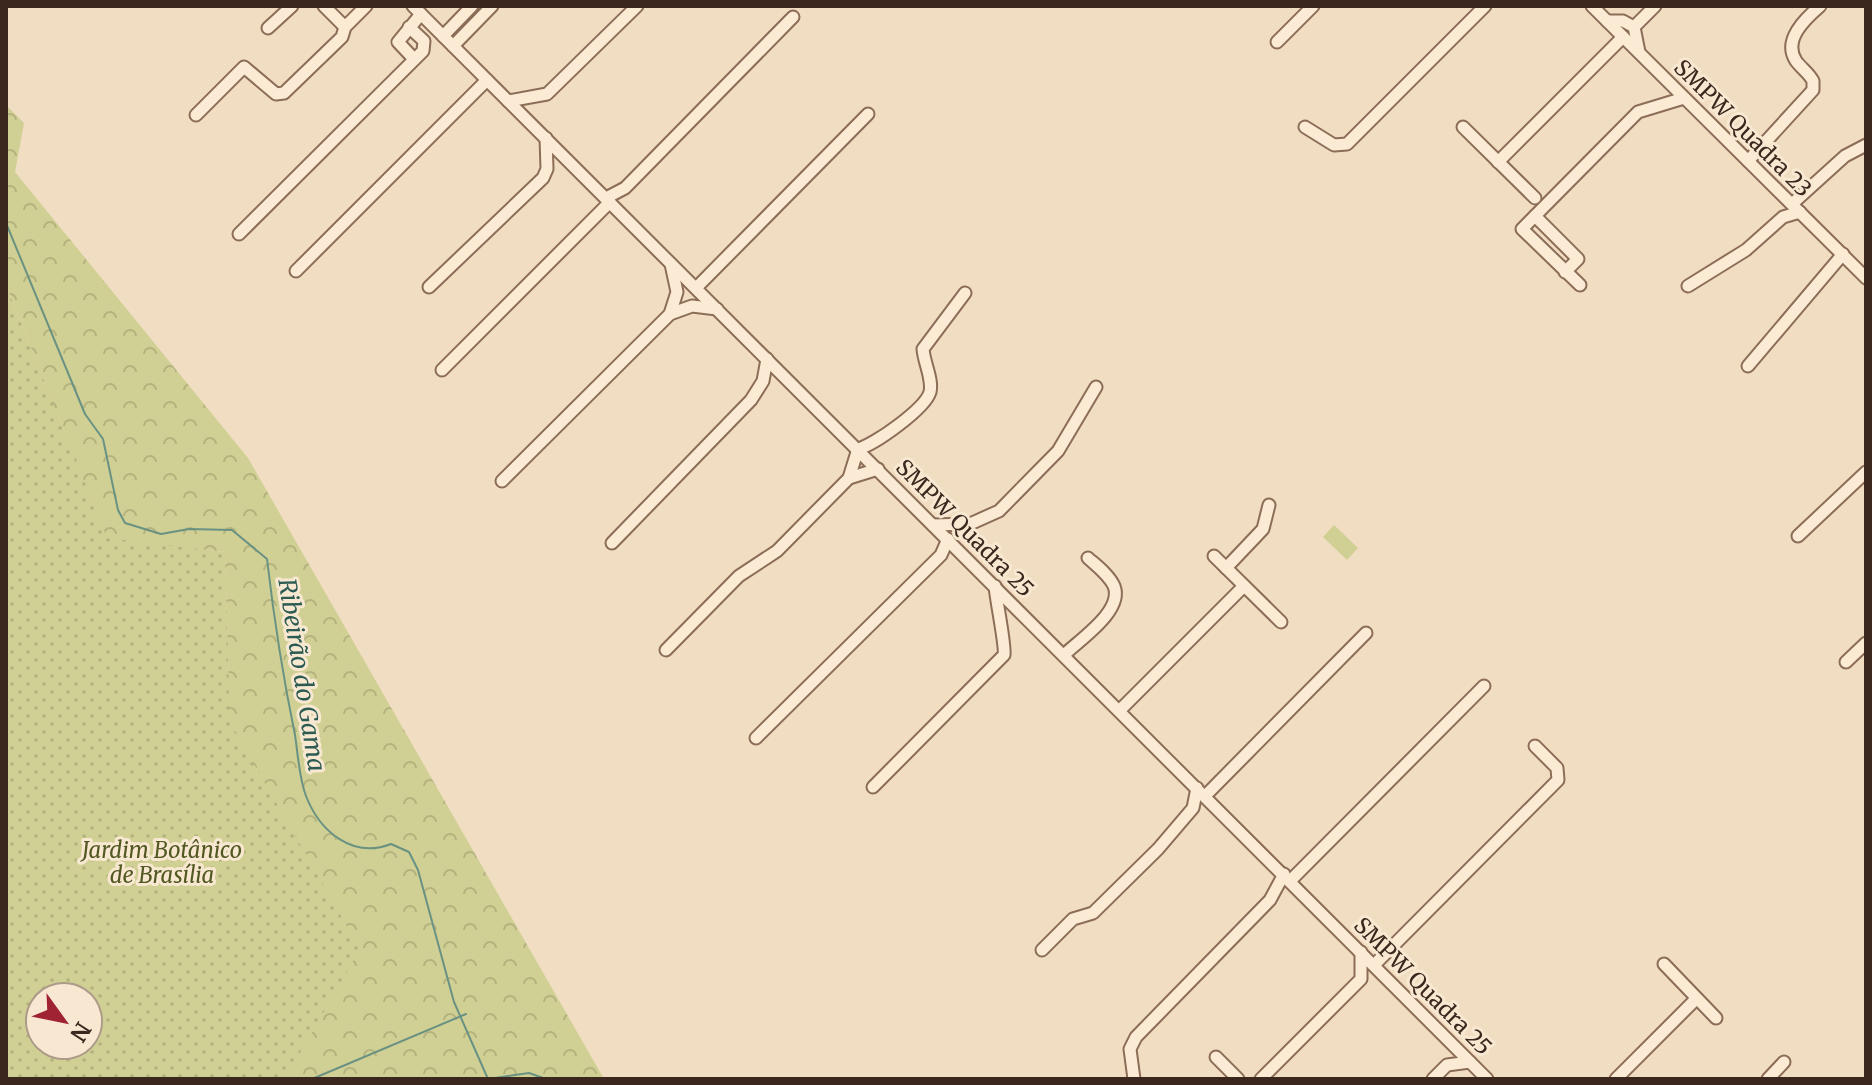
<svg xmlns="http://www.w3.org/2000/svg" width="1872" height="1085" viewBox="0 0 1872 1085" font-family="Merriweather,serif">
<defs>
<pattern id="grass-dots" width="8" height="8" patternUnits="userSpaceOnUse" patternTransform="scale(2)"><rect width="8" height="8" fill="#d0d094"/><path d="M2 2h.1M6 6h.1" fill="none" stroke="#b4b37f" stroke-width="1.8" stroke-linecap="round"/></pattern>
<pattern id="forest-crowns" width="20" height="18" patternUnits="userSpaceOnUse" patternTransform="scale(2)"><rect width="20" height="18" fill="#d0d094"/><path d="M2 6a3 3 0 1 1 6 0M12 15a3 3 0 1 1 6 0" fill="none" stroke="#b4b37f"/></pattern>
</defs>
<rect width="100%" height="100%" fill="#f1ddc1"/>
<path fill="url(#grass-dots)" fill-rule="evenodd" d="M6,285L107,537L225,552L230,699L528,1079H6ZM40,997H88V1045H40Z"/>
<path fill="url(#forest-crowns)" d="M6,105L24,123L15,172L248,458L604,1079H285L360,949L230,722L225,552L107,538L6,285Z"/>
<path fill="#d0d094" d="M1334,525L1358,548L1347,560L1323,537Z"/>
<g fill="none" stroke-linecap="round" stroke-linejoin="round">
<g stroke="#6a9283" stroke-width="2">
<path d="M6,223L85,414L103,439L118,510L125,523L161,534L189,529L232,530L267,559C274,619 283,677 295,735C298,754 299,778 306,796C320,832 353,859 391,844L409,852L418,870L454,1002L488,1079L529,1073L546,1079"/>
<path d="M312,1079L466,1014"/>
</g>
<g stroke="#8c6d57" stroke-width="15">
<g id="minor">
<path d="M324,6L345,27"/>
<path d="M413,6L1487,1079"/>
<path d="M1592,6L1866,278"/>
<path d="M1607,21H1623L1634,27L1639,52"/>
<path d="M1634,27L1655,6"/>
<path d="M268,28L292,6"/>
<path d="M443,36L472,6"/>
<path d="M1277,42L1313,6"/>
<path d="M453,46L492,6"/>
<path d="M414,59L398,42L421,14"/>
<path d="M508,101L547,94L637,6"/>
<path d="M196,115L244,67L276,94L284,93L342,37L345,27L366,6"/>
<path d="M1305,127L1334,145L1347,144L1485,6"/>
<path d="M1463,127L1535,198"/>
<path d="M1748,161L1813,90V81C1809,73 1801,68 1796,61C1782,40 1806,18 1820,6"/>
<path d="M1498,162L1623,37"/>
<path d="M606,198L625,188L793,17"/>
<path d="M1792,204L1845,156L1866,145"/>
<path d="M1535,216L1578,259L1565,272"/>
<path d="M239,234L423,51L424,41L409,27"/>
<path d="M296,271L487,80"/>
<path d="M1580,285L1522,229L1638,112L1684,98"/>
<path d="M1688,286L1746,250L1783,217L1800,212"/>
<path d="M429,287L543,178L547,169L546,138"/>
<path d="M696,288L868,114"/>
<path d="M670,314L677,292L671,264"/>
<path d="M1748,366L1843,254"/>
<path d="M442,370L610,202"/>
<path d="M849,478L878,469"/>
<path d="M502,481L670,314L692,306L717,309"/>
<path d="M933,525L970,524L999,511L1058,451L1096,387"/>
<path d="M1798,536L1866,472"/>
<path d="M612,543L751,400L763,381L767,359"/>
<path d="M1214,556L1281,622"/>
<path d="M1226,568L1263,529L1269,505"/>
<path d="M666,650L739,576L777,551L849,478L858,449C874,445 925,409 930,392C933,379 924,363 923,349L965,293"/>
<path d="M1064,655C1079,640 1124,611 1114,586C1109,575 1097,566 1088,558"/>
<path d="M1846,662L1866,643"/>
<path d="M1120,710L1244,586"/>
<path d="M756,738L941,555L948,539"/>
<path d="M873,787L1004,655C1006,647 996,600 995,586"/>
<path d="M1205,796L1366,633"/>
<path d="M1290,881L1484,686"/>
<path d="M1042,950L1073,919L1093,913L1158,849L1193,808L1197,788"/>
<path d="M1664,964L1716,1018"/>
<path d="M1374,965L1558,780L1557,768L1535,746"/>
<path d="M1216,1057L1238,1079"/>
<path d="M1134,1079L1130,1049L1136,1037L1270,900L1284,874"/>
<path d="M1261,1079L1361,979V952"/>
<path d="M1433,1079L1447,1065L1470,1062"/>
<path d="M1616,1079L1695,1000"/>
<path d="M1768,1079L1784,1062"/>
</g>
</g>
<use href="#minor" stroke="#fbebd5" stroke-width="11"/>
</g>
<g text-anchor="middle" dominant-baseline="central" stroke-width="6" stroke-linejoin="round" paint-order="stroke">
<g font-size="22" fill="#3b271d" stroke="#f8e8d1">
<text transform="translate(1743 128) rotate(45)">SMPW Quadra 23</text>
<text transform="translate(965 528) rotate(45)">SMPW Quadra 25</text>
<text transform="translate(1423 986) rotate(45)">SMPW Quadra 25</text>
</g>
<g font-size="22" font-style="italic" fill="#515822" stroke="#f8e8d1">
<text x="162" y="850">Jardim Botânico<tspan x="162" dy="25">de Brasília</tspan></text>
</g>
<g font-size="24" font-style="italic" fill="#2b5b52" stroke="#f8e8d1">
<text transform="translate(302 675) rotate(81)">Ribeirão do Gama</text>
</g>
</g>
<rect width="1872" height="1085" fill="none" stroke="#3b271d" stroke-width="16"/>
<g transform="translate(64 1021) rotate(123)"><circle r="38" fill="#f8e8d1" stroke="#ac9b89" stroke-width="2"/>
<path d="M0-6L14 30L0 20L-14 30Z" fill="#9f2333"/>
<text y="-12" font-size="22" font-weight="bold" text-anchor="middle" fill="#3b271d">N</text>
</g>
</svg>
